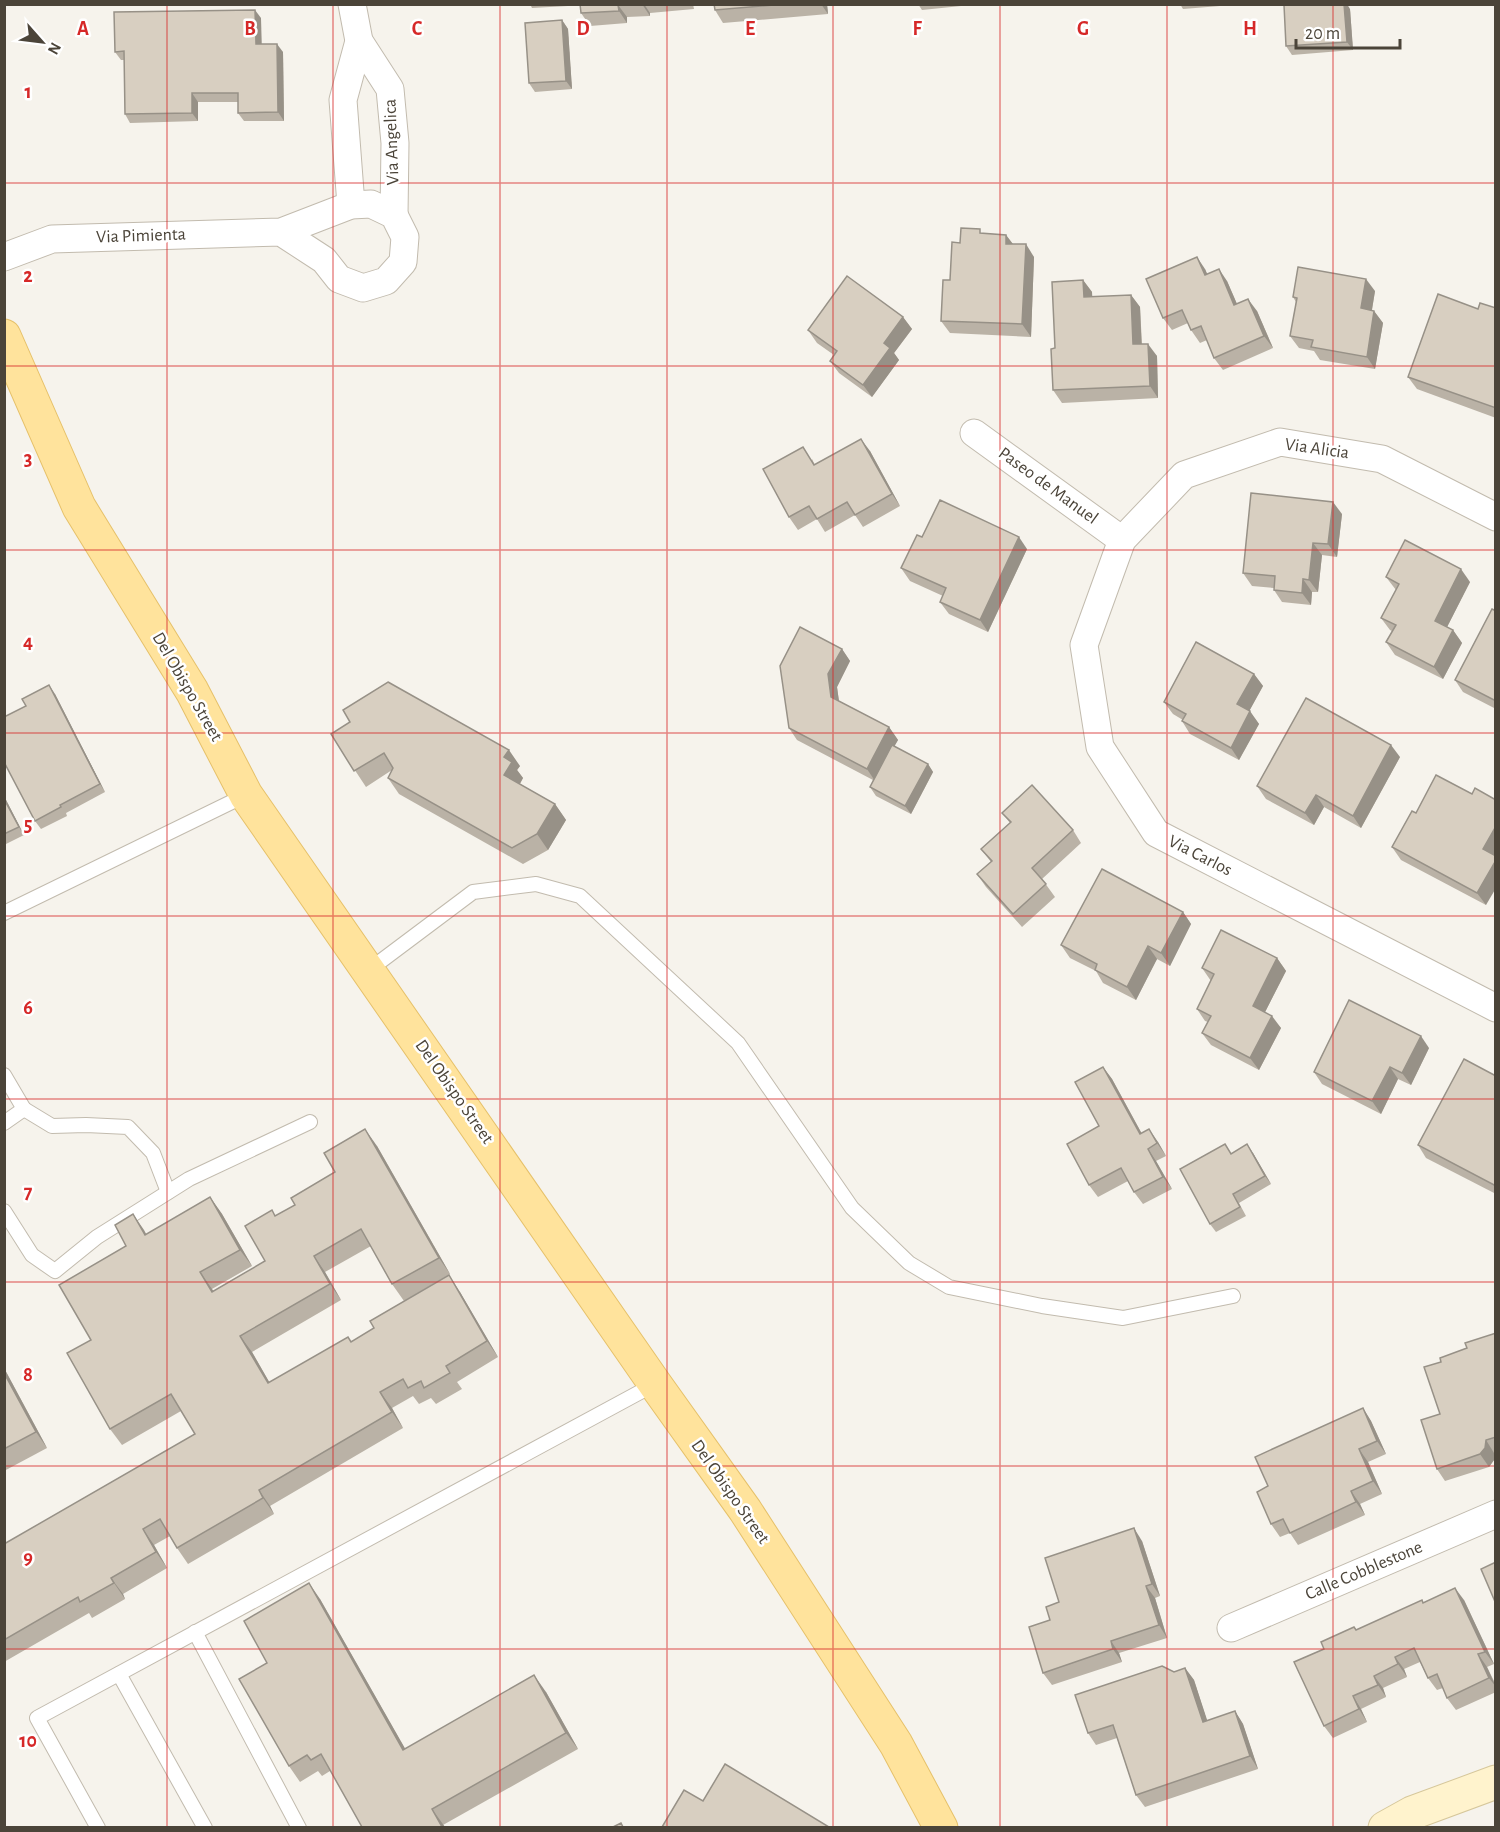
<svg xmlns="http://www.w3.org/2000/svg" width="1500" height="1832" viewBox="0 0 1500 1832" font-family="'Alegreya Sans',sans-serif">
<rect width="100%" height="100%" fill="#f6f3ec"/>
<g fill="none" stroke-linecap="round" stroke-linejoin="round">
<g stroke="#c2bbae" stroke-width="16">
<g id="lane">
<path d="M4,913L246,795"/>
<path d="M369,970L473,892L536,884L580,896L738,1043L852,1208L909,1263L949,1287L1042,1306L1123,1318L1233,1296"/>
<path d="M4,1075L24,1109L4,1123"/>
<path d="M24,1109L52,1126L86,1125L128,1127L153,1153L168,1192"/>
<path d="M4,1211L32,1255L55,1271L97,1237L189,1179L310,1122"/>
<path d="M195,1632L299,1828"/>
<path d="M119,1674L205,1828"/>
<path d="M98,1828L37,1718L655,1384"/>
</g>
</g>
<g stroke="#c2bbae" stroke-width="29">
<g id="street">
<path d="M352,4L359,41L390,89L395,143L394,215"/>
<path d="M351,205L343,100L359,41"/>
<path d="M4,257L52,239L281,232L351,205L371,204L394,215L405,237L403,262L386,281L363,288L339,279L324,260L281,232"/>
<path d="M974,433L1122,540"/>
<path d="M1496,517L1382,459L1280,442L1184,475L1122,540L1084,645L1100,747L1156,833L1496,1008"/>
<path d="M1231,1628L1496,1514"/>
</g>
</g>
<g stroke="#d6c79b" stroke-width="35">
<path id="secondary" d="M1385,1828L1412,1813L1496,1782"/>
</g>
<g stroke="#e6c16a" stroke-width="35">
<path id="primary" d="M4,336L79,507L192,691L246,795L655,1384L745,1510L896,1744L941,1828"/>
</g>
<use href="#lane" stroke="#fff" stroke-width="14"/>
<use href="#street" stroke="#fff" stroke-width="27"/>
<use href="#secondary" stroke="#fff3cd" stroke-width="33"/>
<use href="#primary" stroke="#ffe39c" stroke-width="33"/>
</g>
<g fill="#bab2a6">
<path d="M530,4H568V6L532,8Z"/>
<path d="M580,4H693L694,9L650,13V16L627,17V23L590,26L581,13Z"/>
<path d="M714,4H827L828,14L723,23L715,10Z"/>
<path d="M918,4H961V6L922,10Z"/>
<path d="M1180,4H1220V6L1183,9Z"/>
<path d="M1350,9L1353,50L1292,55L1286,46Z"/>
<path d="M261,18V44L283,52L284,121H244L238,113V102H198V121L130,123L125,114L124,60H121L115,52Z"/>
<path d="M562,20L568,29L572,89L535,92L529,83Z"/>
<path d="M983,233L1006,235L1013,244L1034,257L1031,337L950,333L941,321L960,243Z"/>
<path d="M1205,269L1207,274L1227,281L1237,304L1257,311L1273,348L1223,370L1214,358L1207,340L1200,343L1191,330L1188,323L1172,330L1163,318Z"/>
<path d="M1083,280L1092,292V297L1131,295L1140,307L1142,344L1157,356L1158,398L1062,403L1053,390L1055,348Z"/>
<path d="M1375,291L1372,310L1374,311L1383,323L1375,369L1320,360L1314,351L1299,348L1290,336L1296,302L1293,297Z"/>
<path d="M1496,308V418L1417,389L1408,377L1478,309Z"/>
<path d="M903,317L912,329L894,353L899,360L872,397L839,373L830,361L834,355L817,343L808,330Z"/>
<path d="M870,451L900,506L863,527L855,515L825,532L817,519L798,530L789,517L812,459L815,465Z"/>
<path d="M1342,514L1337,557L1322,555L1318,592H1312L1311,605L1282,602L1274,590V588L1252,586L1243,573Z"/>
<path d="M922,537L1027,549L988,632L949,614L940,602L943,596L910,581L901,568Z"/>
<path d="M1386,577L1470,582L1447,627L1453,630L1462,643L1443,679L1395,655L1386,642L1392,631L1390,630L1381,618L1396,590Z"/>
<path d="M1496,611V709L1463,692L1455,680Z"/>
<path d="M842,649L850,661L837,687L839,701L889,727L898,740L894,746L928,764L933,772L911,814L876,796L870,787L873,780L797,740L789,728Z"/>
<path d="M1254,674L1263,686L1249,711L1259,724L1239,760L1190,734L1182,721L1183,720L1173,714L1164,702Z"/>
<path d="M55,694L105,792L66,813L67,816L41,829L35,821Z"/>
<path d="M331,734L520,766L517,770L523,778L520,784L555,804L566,820L548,850L523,864L399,794L388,778L392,770L366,787Z"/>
<path d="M1400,757L1361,828L1324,807L1314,825L1266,799L1257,786Z"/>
<path d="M1472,794L1496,800V855L1486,905L1401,860L1392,847L1416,813Z"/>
<path d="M4,796L24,835L4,845Z"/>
<path d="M1002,813L1073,830L1081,843L1042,879L1055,897L1022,927L986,887L977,874L991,862L981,849L1010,823Z"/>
<path d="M1183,912L1191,924L1170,966L1157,959L1136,1000L1103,983L1096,971L1070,958L1061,945Z"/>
<path d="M1277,958L1286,971L1265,1012L1281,1028L1259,1070L1211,1045L1202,1033L1208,1022L1205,1021L1197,1009L1211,981L1202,968Z"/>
<path d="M1429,1048L1411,1085L1398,1079L1381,1114L1322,1084L1314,1072Z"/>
<path d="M1103,1067L1112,1079L1142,1134L1158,1142L1166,1156L1156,1161L1172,1189L1143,1204L1134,1192L1128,1181L1098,1197L1089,1185L1099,1126Z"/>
<path d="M1496,1076V1194L1426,1158L1418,1145Z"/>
<path d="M377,1146L450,1274L404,1301L392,1284L371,1246L325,1272L341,1300L252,1352L269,1382L352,1341L460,1292L498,1357L457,1382L462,1389L436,1404L431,1398L419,1404L413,1396L392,1408L403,1428L270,1506L274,1514L188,1564L177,1548L170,1536L154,1545L167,1568L123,1594L125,1599L92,1618L89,1613L4,1662V1544L195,1434L181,1411L122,1445L110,1429L91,1340L126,1246L133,1214L146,1235L210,1197L222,1214L252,1266L212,1289L213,1291L265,1261L276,1216L295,1205L335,1172Z"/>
<path d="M1232,1153H1253L1271,1184L1239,1203L1246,1216L1216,1232L1210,1224Z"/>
<path d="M1496,1333V1452L1494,1453V1460L1489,1467L1445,1481L1437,1469L1440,1414L1441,1362Z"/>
<path d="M4,1368L47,1448L4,1471Z"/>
<path d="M1363,1408L1371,1421L1386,1454L1368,1462L1382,1494L1360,1504L1365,1515L1298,1545L1290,1533L1280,1537L1271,1524L1268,1486Z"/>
<path d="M1142,1541L1160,1596L1155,1598L1167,1638L1119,1653L1122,1662L1052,1685L1043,1673L1050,1620L1059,1602Z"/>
<path d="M320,1599L405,1749L546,1692L578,1749L443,1825L330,1771L322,1776L318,1771L300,1782L289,1766L267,1663Z"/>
<path d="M1464,1600L1494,1664L1487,1667L1496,1685V1692L1456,1710L1447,1698L1443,1688L1437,1690L1428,1678L1420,1662L1404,1669L1407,1677L1383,1688L1386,1697L1361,1709L1367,1722L1333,1738L1324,1726V1649L1354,1627L1357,1630L1424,1602Z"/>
<path d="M1185,1668L1194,1680L1207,1721L1235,1711L1243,1724L1258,1769L1145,1807L1136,1795L1117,1738L1096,1745L1088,1733L1174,1672Z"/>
</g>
<g fill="#979187">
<path d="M642,4H644L650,13V16Z"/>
<path d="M821,4H827L828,14Z"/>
<path d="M1344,4H1347L1350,9L1353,50L1347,42Z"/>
<path d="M618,5L627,17V23L619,11Z"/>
<path d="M255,10L261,18L262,53L256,44Z"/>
<path d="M562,20L568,29L572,89L566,81Z"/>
<path d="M277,44L283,52L284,121L278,112Z"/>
<path d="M192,93L198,102V121L192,113Z"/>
<path d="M1006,235L1015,247L1006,244Z"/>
<path d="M1026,244L1034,257L1031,337L1022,324Z"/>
<path d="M1197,257L1205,269L1213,287L1205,275Z"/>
<path d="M1219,269L1227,281L1243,318L1234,305Z"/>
<path d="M1366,279L1375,291L1370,321L1361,308Z"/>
<path d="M1083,280L1092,292L1093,310L1084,297Z"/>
<path d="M1131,295L1140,307L1142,356L1133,344Z"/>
<path d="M1248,299L1257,311L1273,348L1264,336Z"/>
<path d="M1374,311L1383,323L1375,369L1367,357Z"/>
<path d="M903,317L912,329L894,353L899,360L872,397L863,385L884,343Z"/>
<path d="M1148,344L1157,356L1158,398L1150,386Z"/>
<path d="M861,439L870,451L900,506L892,494Z"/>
<path d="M1333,502L1342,514L1337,557L1328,544Z"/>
<path d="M1019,537L1027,549L988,632L980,620Z"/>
<path d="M1313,543L1322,555L1318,592L1309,580Z"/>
<path d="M1461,569L1470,582L1444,633L1435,621Z"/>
<path d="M1303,579L1312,592L1311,605L1302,593Z"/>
<path d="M1453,630L1462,643L1443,679L1434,667Z"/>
<path d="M842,649L850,661L837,687L840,709L831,697L828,674Z"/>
<path d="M1254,674L1263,686L1246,717L1237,704Z"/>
<path d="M49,685L55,694L105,792L100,784Z"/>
<path d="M1250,711L1259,724L1239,760L1231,748Z"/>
<path d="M889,727L898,740L875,781L867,769Z"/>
<path d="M1391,745L1400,757L1361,828L1353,816Z"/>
<path d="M509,750L520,766L517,770L523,778L515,792L504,775V757Z"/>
<path d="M928,764L933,772L911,814L905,806Z"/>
<path d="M1316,795L1324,807L1314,825L1305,813Z"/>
<path d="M4,796L24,835L19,827L4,799Z"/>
<path d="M555,804L566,820L548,850L537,834Z"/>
<path d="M1496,826V855L1492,862L1483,849Z"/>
<path d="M1496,860V888L1486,905L1477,893Z"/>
<path d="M1183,912L1191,924L1170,966L1161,953Z"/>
<path d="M1148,946L1157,959L1136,1000L1127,987Z"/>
<path d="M1277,958L1286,971L1262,1018L1253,1006Z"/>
<path d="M1272,1016L1281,1028L1259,1070L1250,1058Z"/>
<path d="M1421,1036L1429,1048L1411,1085L1402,1073Z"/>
<path d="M1103,1067L1112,1079L1149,1147L1140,1134Z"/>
<path d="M1390,1067L1398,1079L1381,1114L1372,1101Z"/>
<path d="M365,1129L377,1146L450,1274L439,1258Z"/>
<path d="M1149,1129L1158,1142L1166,1156L1157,1143Z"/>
<path d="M1247,1144L1253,1153L1271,1184L1265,1176Z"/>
<path d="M1148,1149L1156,1161L1172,1189L1163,1177Z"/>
<path d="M210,1197L222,1214L252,1266L240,1250Z"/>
<path d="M133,1214L144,1230L156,1252L145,1235Z"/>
<path d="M314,1256L325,1272L341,1300L330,1284Z"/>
<path d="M200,1272L212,1289L223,1308L212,1292Z"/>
<path d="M449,1275L460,1292L498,1357L487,1341Z"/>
<path d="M240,1336L252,1352L279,1399L268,1383Z"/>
<path d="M4,1368L47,1448L36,1432L4,1373Z"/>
<path d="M380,1392L392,1408L403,1428L392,1412Z"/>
<path d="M1363,1408L1371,1421L1386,1454L1377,1441Z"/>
<path d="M1486,1440L1494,1453V1460L1489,1467L1480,1454Z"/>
<path d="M1359,1449L1368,1462L1382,1494L1373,1481Z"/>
<path d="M259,1490L270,1506L274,1514L263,1498Z"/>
<path d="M1351,1491L1360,1504L1365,1515L1356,1502Z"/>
<path d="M1134,1528L1142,1541L1160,1596L1152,1584Z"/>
<path d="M143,1529L154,1545L167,1568L156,1552Z"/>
<path d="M111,1578L123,1594L125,1599L114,1583Z"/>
<path d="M309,1583L320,1599L415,1766L403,1750Z"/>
<path d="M1146,1586L1155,1598L1167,1638L1159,1625Z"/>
<path d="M1455,1588L1464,1600L1494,1664L1485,1652Z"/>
<path d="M1111,1641L1119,1653L1122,1662L1113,1649Z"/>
<path d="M1478,1654L1487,1667L1496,1687L1489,1678Z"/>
<path d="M1395,1657L1404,1669L1407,1677L1398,1664Z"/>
<path d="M1185,1668L1194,1680L1212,1735L1203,1722Z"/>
<path d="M534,1675L546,1692L578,1749L566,1733Z"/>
<path d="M1374,1676L1383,1688L1386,1697L1378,1685Z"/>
<path d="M1353,1696L1361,1709L1367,1722L1359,1709Z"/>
<path d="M1235,1711L1243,1724L1258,1769L1250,1756Z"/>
<path d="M432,1809L445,1827H442Z"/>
</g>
<g fill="#d8cfc1" stroke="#979187" stroke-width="1.5">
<path d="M580,4H624L618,5L619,11L581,13Z"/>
<path d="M714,4H786L715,10Z"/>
<path d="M1291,4H1344L1347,42L1286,46L1284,5Z"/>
<path d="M255,10L256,44H277L278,112L238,113V93H192V113L125,114L124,51L115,52L114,12Z"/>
<path d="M562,20L566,81L529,83L525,23Z"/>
<path d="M961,228L980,229V233L1006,235V244H1026L1022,324L941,321L943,280H950L952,242L960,243Z"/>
<path d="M1197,257L1205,275L1219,269L1234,305L1248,299L1264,336L1214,358L1201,326L1191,330L1182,310L1163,318L1146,279Z"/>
<path d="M1298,267L1366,279L1361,308L1374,311L1367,357L1311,347L1313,340L1290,336L1297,298L1293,297Z"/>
<path d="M847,276L903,317L884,343L890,348L863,385L830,361L837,351L808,330Z"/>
<path d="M1083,280L1084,297L1131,295L1133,344H1148L1150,386L1053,390L1051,349L1055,348L1052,282Z"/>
<path d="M1438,294L1478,309L1480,303L1496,308V408L1408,377Z"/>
<path d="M861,439L892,494L855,515L847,502L817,519L809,506L789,517L763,469L803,447L814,465Z"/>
<path d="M1251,493L1333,502L1328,544L1313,543L1309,580L1303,579L1302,593L1274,590L1275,576L1243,573Z"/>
<path d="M940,500L1019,537L980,620L940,602L946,588L901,568L917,535L922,537Z"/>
<path d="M1405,540L1461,569L1435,621L1453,630L1434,667L1386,642L1396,625L1381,618L1399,584L1386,577Z"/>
<path d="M1492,609L1496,611V701L1455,680Z"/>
<path d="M800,627L842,649L828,674L831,697L889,727L867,769L789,728L780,666Z"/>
<path d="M1196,642L1254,674L1237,704L1250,711L1231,748L1182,721L1186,714L1164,702Z"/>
<path d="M388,682L509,750L504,757L512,762L504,775L555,804L537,834L512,848L388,778L393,768L384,753L354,771L331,734L350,722L343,710Z"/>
<path d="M49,685L100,784L60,805L61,807L35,821L4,762V717L26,706L22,699Z"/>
<path d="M1306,698L1391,745L1353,816L1316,795L1305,813L1257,786Z"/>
<path d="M892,745L928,764L905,806L870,787Z"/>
<path d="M1436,775L1472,794L1475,788L1496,800V826L1483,849L1496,856V860L1477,893L1392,847L1412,811L1416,813Z"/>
<path d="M1032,785L1073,830L1032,868L1046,884L1013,914L977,874L992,861L981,849L1011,822L1002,813Z"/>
<path d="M4,799L19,827L4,834Z"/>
<path d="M1102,869L1183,912L1161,953L1148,946L1127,987L1095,970L1097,964L1061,945Z"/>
<path d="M1221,930L1277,958L1253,1006L1272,1016L1250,1058L1202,1033L1211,1016L1197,1009L1214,974L1202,968Z"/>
<path d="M1349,1000L1421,1036L1402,1073L1390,1067L1372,1101L1314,1072Z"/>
<path d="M1464,1059L1496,1076V1186L1418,1145Z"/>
<path d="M1103,1067L1140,1134L1149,1129L1157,1143L1148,1149L1163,1177L1134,1192L1121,1168L1089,1185L1067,1144L1099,1126L1075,1082Z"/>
<path d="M365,1129L439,1258L392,1284L361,1229L314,1256L330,1284L240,1336L268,1383L348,1337L351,1342L374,1328L370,1321L449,1275L487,1341L446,1366L450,1373L424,1388L421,1381L408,1388L403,1379L380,1392L392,1412L259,1490L263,1498L177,1548L160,1519L143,1529L156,1552L111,1578L114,1583L80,1602L78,1597L4,1640V1544L195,1434L171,1394L110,1429L67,1353L91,1340L59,1285L126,1246L115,1225L133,1214L145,1235L210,1197L240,1250L200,1272L212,1292L265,1261L245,1226L272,1210L275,1216L295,1205L291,1198L335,1172L324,1153Z"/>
<path d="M1225,1144L1231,1154L1247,1144L1265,1176L1233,1194L1240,1207L1210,1224L1180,1169Z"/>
<path d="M1496,1333V1437L1486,1440L1485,1448L1480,1454L1437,1469L1421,1420L1440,1414L1424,1367L1441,1362L1440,1358L1467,1348L1465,1343Z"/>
<path d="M4,1373L36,1432L4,1449Z"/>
<path d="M1363,1408L1377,1441L1359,1449L1373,1481L1351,1491L1356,1502L1290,1533L1283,1519L1271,1524L1257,1492L1268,1486L1255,1457Z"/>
<path d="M1134,1528L1152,1584L1146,1586L1159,1625L1111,1641L1113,1649L1043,1673L1029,1627L1050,1620L1046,1607L1059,1602L1045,1558Z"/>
<path d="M1496,1562V1604L1481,1569Z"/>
<path d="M309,1583L403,1750L534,1675L566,1733L432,1809L442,1827H362L321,1754L311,1760L307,1755L289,1766L239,1679L267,1663L244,1621Z"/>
<path d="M1455,1588L1485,1652L1478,1654L1489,1678L1447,1698L1437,1674L1428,1678L1414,1648L1395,1657L1398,1664L1374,1676L1378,1685L1353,1696L1359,1709L1324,1726L1294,1662L1324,1649L1321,1642L1354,1627L1356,1630L1422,1600L1423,1603Z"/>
<path d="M1162,1666L1174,1672L1185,1668L1203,1722L1235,1711L1250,1756L1136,1795L1113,1725L1088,1733L1075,1695Z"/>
<path d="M725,1764L829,1827H662L684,1790L703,1801Z"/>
<path d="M621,1823L623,1827H613Z"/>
</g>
<path fill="none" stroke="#d62828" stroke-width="1.5" stroke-opacity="0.55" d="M167,4V1828M333,4V1828M500,4V1828M667,4V1828M833,4V1828M1000,4V1828M1167,4V1828M1333,4V1828M4,183H1496M4,366H1496M4,550H1496M4,733H1496M4,916H1496M4,1099H1496M4,1282H1496M4,1466H1496M4,1649H1496"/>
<g text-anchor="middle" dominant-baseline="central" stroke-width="5" stroke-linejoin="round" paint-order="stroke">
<g font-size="18" fill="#4b4439" stroke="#fff">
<text transform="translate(392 142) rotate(-92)">Via Angelica</text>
<text transform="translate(141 236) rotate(-2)">Via Pimienta</text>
<text transform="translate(1317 449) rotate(8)">Via Alicia</text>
<text transform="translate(1048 486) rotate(36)">Paseo de Manuel</text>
<text transform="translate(187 687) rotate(60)">Del Obispo Street</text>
<text transform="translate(1200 856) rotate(27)">Via Carlos</text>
<text transform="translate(454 1092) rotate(55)">Del Obispo Street</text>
<text transform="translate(730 1492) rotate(55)">Del Obispo Street</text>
<text transform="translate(1364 1571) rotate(-23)">Calle Cobblestone</text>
</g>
</g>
<g font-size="20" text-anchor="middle" font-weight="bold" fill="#d62828" stroke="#fff" stroke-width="5" stroke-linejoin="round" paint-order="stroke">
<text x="83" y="35">A</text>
<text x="250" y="35">B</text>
<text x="417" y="35">C</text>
<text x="583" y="35">D</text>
<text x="750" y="35">E</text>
<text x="917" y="35">F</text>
<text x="1083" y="35">G</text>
<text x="1250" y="35">H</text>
<text x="28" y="98">1</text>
<text x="28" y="282">2</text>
<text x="28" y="465">3</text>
<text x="28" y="648">4</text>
<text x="28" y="831">5</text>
<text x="28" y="1014">6</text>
<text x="28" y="1198">7</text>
<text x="28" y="1381">8</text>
<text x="28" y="1564">9</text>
<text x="28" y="1747">10</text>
</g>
<rect width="1500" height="1832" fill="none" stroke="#4b4439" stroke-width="12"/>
<g transform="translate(42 42) rotate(118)" stroke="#ffffff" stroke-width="4.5" paint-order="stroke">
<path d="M0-4.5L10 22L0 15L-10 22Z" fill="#4b4439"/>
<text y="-9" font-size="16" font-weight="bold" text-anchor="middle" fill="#4b4439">N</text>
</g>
<path d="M1296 39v9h104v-9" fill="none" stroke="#4b4439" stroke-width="3"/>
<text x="1305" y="39" font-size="18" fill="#4b4439" stroke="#ffffff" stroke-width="4.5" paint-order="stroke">20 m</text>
</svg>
